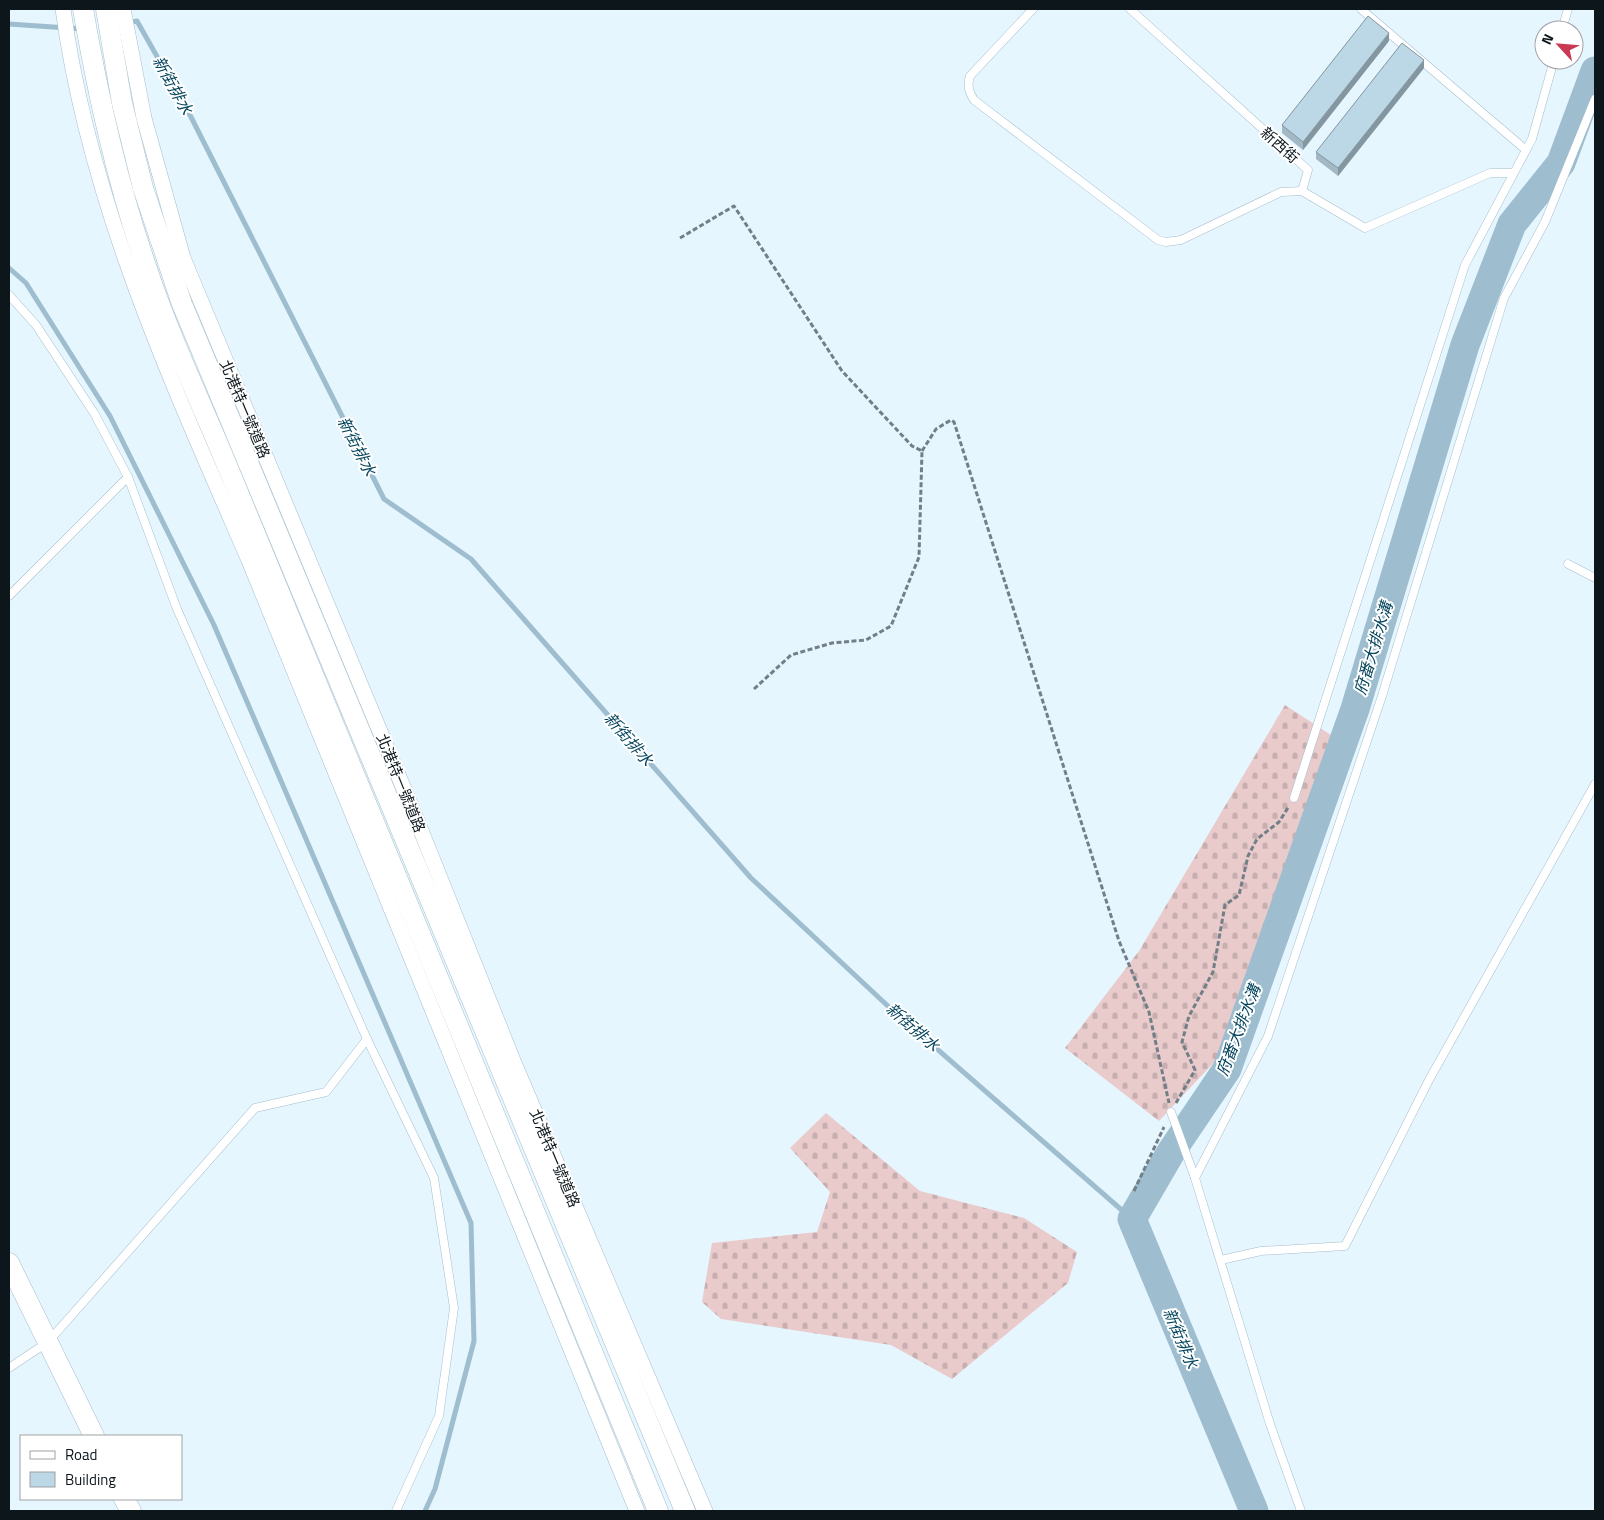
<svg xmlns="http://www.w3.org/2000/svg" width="1604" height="1520" viewBox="0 0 1604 1520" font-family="'Titillium Web','Noto Sans TC',sans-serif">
<defs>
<pattern id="cemetery-stones" width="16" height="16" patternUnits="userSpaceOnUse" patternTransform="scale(1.25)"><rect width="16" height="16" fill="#e9cbcc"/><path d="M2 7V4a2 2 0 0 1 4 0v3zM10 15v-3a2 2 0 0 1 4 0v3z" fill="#c7aeaf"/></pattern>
</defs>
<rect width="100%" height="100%" fill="#e6f6fe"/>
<g fill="url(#cemetery-stones)">
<path d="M1285,705L1331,735L1305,828L1220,1056L1159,1121L1065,1048L1139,951Z"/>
<path d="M826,1113L920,1191L1024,1218L1077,1252L1068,1283L952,1379L891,1345L721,1319L702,1302L712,1243L817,1232L830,1192L790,1148Z"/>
</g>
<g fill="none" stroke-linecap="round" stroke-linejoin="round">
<g stroke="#9ebdce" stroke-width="5">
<path d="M127,23L137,21L190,115L384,499L471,559L751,878L890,1008L1132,1219"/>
<path d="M9,24L82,29"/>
<path d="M9,268L26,283L110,416L214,625L471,1223L474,1341L435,1489L425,1511"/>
</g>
<path stroke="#9ebdce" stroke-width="29" d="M1254,1511L1132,1219L1171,1152L1227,1069L1355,709L1465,345L1512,224L1561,163L1595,71"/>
<g stroke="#a5becc" stroke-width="9">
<g id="lane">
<path d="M1033,9L970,76C967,86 969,92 974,100L1158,240L1166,242L1181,240L1281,192L1302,191"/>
<path d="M1130,9L1308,170L1302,191L1365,228L1490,173H1513"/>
<path d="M1361,9L1526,150"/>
<path d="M1562,30L1568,9"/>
<path d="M9,295L36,325L94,413L128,477L177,609L367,1039L434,1178L454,1308L439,1416L396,1511"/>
<path d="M1568,564L1595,578"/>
<path d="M9,596L128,477"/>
<path d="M1294,798L1465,265L1532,139L1554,60"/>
<path d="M1171,1112L1195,1178"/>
<path d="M1221,1260L1261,1251L1345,1246L1429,1080L1595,784"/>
<path d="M9,1368L48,1342L255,1108L326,1092L367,1039"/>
<path d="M1301,1511L1270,1424L1195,1178L1268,1036L1382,696L1504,298L1545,222L1595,99"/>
</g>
</g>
<g stroke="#a5becc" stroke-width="16">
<g id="street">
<path d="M63,9C89,202 171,381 248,558L637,1511"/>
<path d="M123,9L144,118L183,258L416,818L514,1063L705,1511"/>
</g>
</g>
<g stroke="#a5becc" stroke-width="21">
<g id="secondary">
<path d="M83,9C98,96 117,182 146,266C168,333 199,398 226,463L658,1511"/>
<path d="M106,9L122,103L143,188L182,304L685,1511"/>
<path d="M9,1263L94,1436"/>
<path d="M124,1499L131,1511"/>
</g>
</g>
<g stroke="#727f86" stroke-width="3" stroke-dasharray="5 2.5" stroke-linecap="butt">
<path d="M680,238L734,206L842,371L912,446L922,451L919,557L891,626L866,640L832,643L791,655L754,689"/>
<path d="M922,451L936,429L951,420L954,422L1119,941L1149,1012L1169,1103"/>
<path d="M1176,1103L1195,1070L1182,1042L1189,1016L1213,972L1225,905L1239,895L1248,856L1257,839L1279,822L1289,806"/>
<path d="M1134,1191L1164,1127"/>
</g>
<use href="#lane" stroke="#fff" stroke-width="8"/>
<use href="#street" stroke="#fff" stroke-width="15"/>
<use href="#secondary" stroke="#fff" stroke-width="20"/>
</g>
<g fill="#a2b9c5">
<path d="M1389,41L1303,150L1282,133V125Z"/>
<path d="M1424,68L1338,176L1316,159V152Z"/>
</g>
<g fill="#8496a0">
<path d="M1389,33V41L1303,150V142Z"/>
<path d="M1424,60V68L1338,176V168Z"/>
</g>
<g fill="#bcd7e5" stroke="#8496a0">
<path d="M1368,16L1389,33L1303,142L1282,125Z"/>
<path d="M1402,43L1424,60L1338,168L1316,152Z"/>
</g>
<g text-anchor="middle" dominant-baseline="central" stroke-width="4" stroke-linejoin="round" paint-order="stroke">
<g font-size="15" fill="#0c161b" stroke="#fff">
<text transform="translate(1280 145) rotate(42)">新西街</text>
<text transform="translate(245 409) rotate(67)">北港特一號道路</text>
<text transform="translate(401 783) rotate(68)">北港特一號道路</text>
<text transform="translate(555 1158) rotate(67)">北港特一號道路</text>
</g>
<g font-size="16" font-style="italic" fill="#05455d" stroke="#fff">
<text transform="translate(173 85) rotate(61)">新街排水</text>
<text transform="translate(357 446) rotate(63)">新街排水</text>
<text transform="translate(1373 648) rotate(-73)">府番大排水溝</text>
<text transform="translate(629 739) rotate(49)">新街排水</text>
<text transform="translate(913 1027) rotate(41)">新街排水</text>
<text transform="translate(1238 1030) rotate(-69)">府番大排水溝</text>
<text transform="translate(1181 1338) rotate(67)">新街排水</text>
</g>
</g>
<rect width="1604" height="1520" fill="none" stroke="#0c161b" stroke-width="20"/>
<rect x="20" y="1435" width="162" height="65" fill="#ffffff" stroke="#9ea2a4"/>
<rect x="30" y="1451" width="25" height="8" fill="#ffffff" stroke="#9ea2a4"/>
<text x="65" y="1460" font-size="15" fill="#0c161b">Road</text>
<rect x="30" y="1472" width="25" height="15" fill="#bcd7e5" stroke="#9ea2a4"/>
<text x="65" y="1485" font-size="15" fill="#0c161b">Building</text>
<g transform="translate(1559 45) rotate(296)"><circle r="24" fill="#ffffff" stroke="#9ea2a4"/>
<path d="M0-4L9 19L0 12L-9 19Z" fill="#c93952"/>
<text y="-8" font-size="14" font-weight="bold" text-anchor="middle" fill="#0c161b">N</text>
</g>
</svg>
